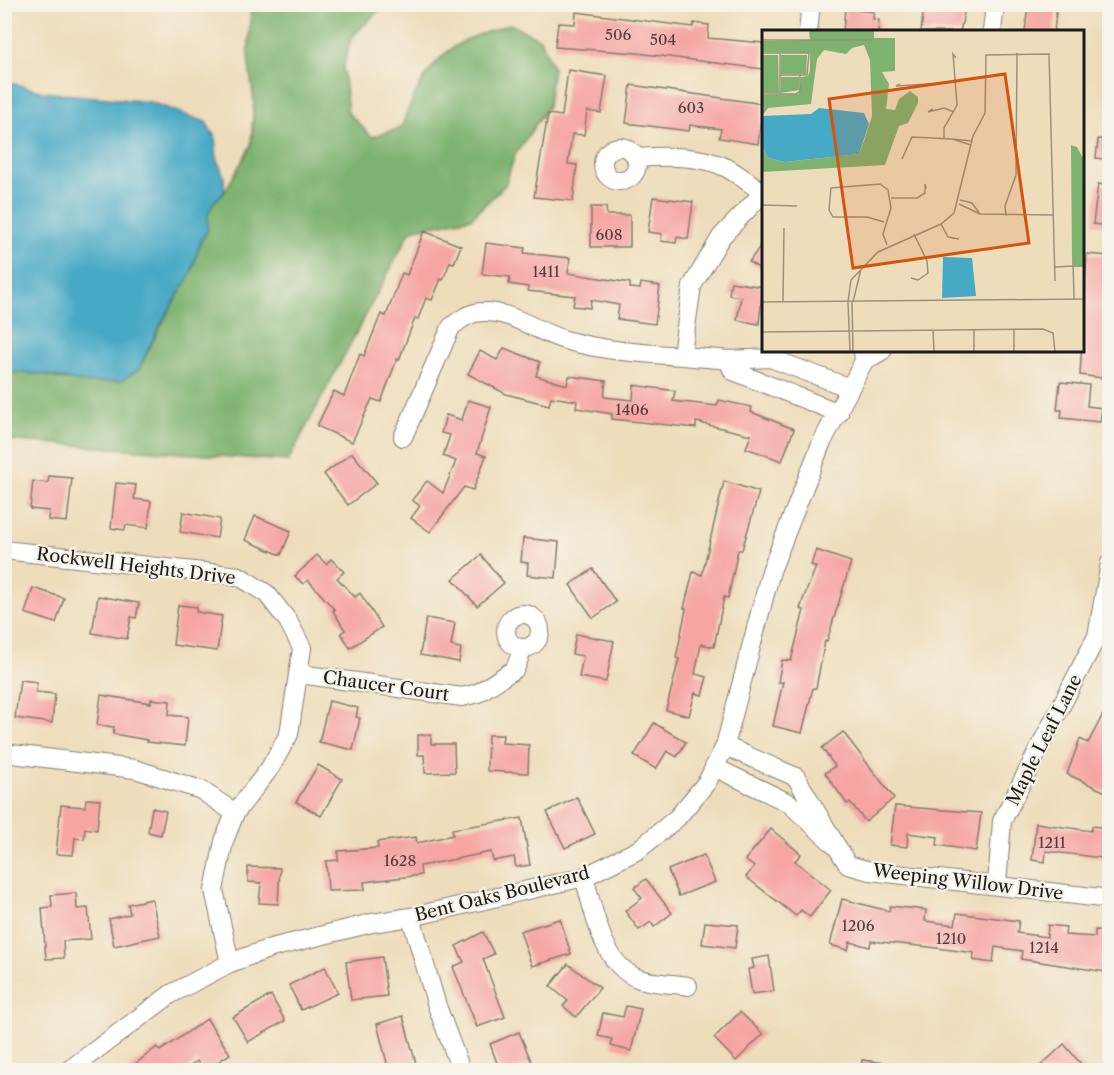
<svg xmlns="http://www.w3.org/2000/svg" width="1114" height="1075" viewBox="0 0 1114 1075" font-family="'Libre Caslon Text',serif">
<rect width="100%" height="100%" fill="#f7f3e8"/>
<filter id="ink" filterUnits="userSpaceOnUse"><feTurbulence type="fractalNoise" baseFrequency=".0167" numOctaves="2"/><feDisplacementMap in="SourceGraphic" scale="12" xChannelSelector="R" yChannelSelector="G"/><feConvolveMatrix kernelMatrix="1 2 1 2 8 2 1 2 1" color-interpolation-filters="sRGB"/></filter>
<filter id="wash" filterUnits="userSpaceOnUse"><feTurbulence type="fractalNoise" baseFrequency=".008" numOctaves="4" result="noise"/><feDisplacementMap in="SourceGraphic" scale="24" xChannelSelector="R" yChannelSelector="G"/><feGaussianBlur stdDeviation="1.35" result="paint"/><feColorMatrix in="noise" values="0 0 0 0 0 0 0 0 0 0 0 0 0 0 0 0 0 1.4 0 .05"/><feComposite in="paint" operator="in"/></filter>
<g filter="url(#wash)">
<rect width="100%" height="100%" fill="#edb"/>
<path fill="#7eb26f" stroke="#4d6746" stroke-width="1.5" d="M251,5H381V8L351,38L343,68L348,113L372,137L401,128C413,95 429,60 462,42C476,34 495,30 510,24L540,39L553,67L548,106L515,155L505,185L471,218L411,230L288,461L5,440L4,372L41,374L64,380L139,369L196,257L201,240L207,232L208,214L213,203L224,193L251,145L254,101L248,58Z"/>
<path fill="#46a9c6" stroke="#316271" stroke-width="1.5" d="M4,81L43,92L150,102L206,122L215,137L217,160L224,176V193L213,203L208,214L207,232L201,240L191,274L157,330L139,369L121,381L87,383L41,374L5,372Z"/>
<g id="blocks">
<g fill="#f6a5a3">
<path d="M924,4H966L960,32H921Z"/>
<path d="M1028,4H1057L1054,32H1025Z"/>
<path d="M845,9L874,12L873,19L879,20L878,32H843Z"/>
<path d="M576,12L693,27L694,23L709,25L708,38L763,43V69L637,53L555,47L558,23L575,24Z"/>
<path d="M568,70L607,76L601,113L587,111L584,135L572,134L568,164L577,165L573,201L534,197L548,114L562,116Z"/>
<path d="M631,85L763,104L758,144L719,138L721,129L690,125L689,131L626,123Z"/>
<path d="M1098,139L1110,140V160L1096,158Z"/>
<path d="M1098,184L1110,186V226L1093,224Z"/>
<path d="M653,197L693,202L688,239L677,237L676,243L661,241L662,234L648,232Z"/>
<path d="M591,207H606L607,215H630V247H591Z"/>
<path d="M424,231L461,246L454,263L450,262L443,280L441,279L432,300L426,298L418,319L415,318L399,360L397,359L381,402L372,399L352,442L317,426L334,391L344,396L360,354L364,356L381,314L386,316L402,273L407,275Z"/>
<path d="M763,242V271L749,262Z"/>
<path d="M486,243L525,248L524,253L570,258L568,273L630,283V288L640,289L641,283L660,286L655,324L617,319L619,305L591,300L590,308L573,306L575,296L528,291V287L509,284L510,277L482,274Z"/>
<path d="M1087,254L1110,256L1109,379L1080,375Z"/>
<path d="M731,282L763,287L759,324L737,320L741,297L729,295Z"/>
<path d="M504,348L540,362L536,376L567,385L569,376L606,381L604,397L633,400L634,385L675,391L673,401L717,406L719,400L752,407L751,412L794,429L782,461L746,448L751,435L696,422V428L612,419V414L576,408L577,401L551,397L549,405L506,394L468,374L480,351L497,360Z"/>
<path d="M1060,382L1089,385L1087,406L1102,408L1100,422L1061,418L1062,410H1057Z"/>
<path d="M468,400L491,407L477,453L486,456L473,490L464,487L430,532L411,518L420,506L412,500L427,481L443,493L456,461L443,456L450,435L441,433L446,415L462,420Z"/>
<path d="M352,453L377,483L348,505L324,474Z"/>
<path d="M49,476L72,478L67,522L48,520L49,511L30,509L33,481L48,483Z"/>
<path d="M724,481L759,492L742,550H738L728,598L724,597L714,647L701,644L695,674L707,677L702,695L695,693L689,716L666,710L679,659L676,658L686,609L684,608L693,572L702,575Z"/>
<path d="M116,483L136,485L134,499L151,501L148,528L126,525L125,530L111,528Z"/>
<path d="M183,512L220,519L217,538L180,532Z"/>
<path d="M255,516L291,531L281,555L245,540Z"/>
<path d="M523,538L559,542L556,578L527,575L528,563L521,562Z"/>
<path d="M816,550L851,562L827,641H825L816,688H813L802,733L773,726L783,682H778L782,660L791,661L804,610L800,609L804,597L816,567L811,565Z"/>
<path d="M317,555L326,564L331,559L344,572L337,578L355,597L360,593L382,627L350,648L341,633L345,630L333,611L335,610L308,580L303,584L295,576Z"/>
<path d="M481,555L504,583L477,606L453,579Z"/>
<path d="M593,569L616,602L593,618L570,585Z"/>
<path d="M33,588L64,598L56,623L25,613Z"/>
<path d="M98,596L139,603L136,618L131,617L127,639L92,633Z"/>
<path d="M178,605L197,607L196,612L222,616L217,651L173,645Z"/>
<path d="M426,618L455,623L451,646L461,648L459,662L420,655Z"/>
<path d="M576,634L614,641L606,682L579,677L583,656L572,654Z"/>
<path d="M20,680L37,682L36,692L55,694L52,723L15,718Z"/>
<path d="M101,695L151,703V699L170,701L169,715L188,717L185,746L147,742V740L113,734L114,727L97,725Z"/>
<path d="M329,701L358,708L356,717L360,718L353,750L319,742Z"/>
<path d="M1110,701V794L1067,774L1080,739L1088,743Z"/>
<path d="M654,723L686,742L677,757L667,751L656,769L634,756Z"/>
<path d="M843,732L894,798L866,822L850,802L847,804L825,773L835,766L822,748Z"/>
<path d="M418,735H431V744H454L455,772L425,773L424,755H418Z"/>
<path d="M488,735H503L502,743L529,745L528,773L487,771Z"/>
<path d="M318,765L342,779L321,816L296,802Z"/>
<path d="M577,797L595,834L565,848L547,812Z"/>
<path d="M86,799L100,800L97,830L85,828L84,839L75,838L73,855L56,854L61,805L85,807Z"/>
<path d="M895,806L981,813L976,851L937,845L938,837L908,833L907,847L890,845Z"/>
<path d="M152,808L166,811L161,835L148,832Z"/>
<path d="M522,818L530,865L516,867L514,857L493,861L491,852L420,866L421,875L364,882L365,890L328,891L326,861L338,860V851L378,848L377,842L416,837L417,843L453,835L452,829Z"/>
<path d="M1036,823L1091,831L1092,826L1110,828V859L1046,851L1045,862L1032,860Z"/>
<path d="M771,829L801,854L795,861L831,890L810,917L801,910L796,916L746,877L754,867L745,860Z"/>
<path d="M704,855L715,882L679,896L668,870Z"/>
<path d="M248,867L280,868L278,904L259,903L261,883L248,882Z"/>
<path d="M646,879L672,913L654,927L651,922L639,930L625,911L642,898L634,888Z"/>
<path d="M76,893L77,909L88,908L91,939L63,941L64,958L46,959L42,908L52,907L51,895Z"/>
<path d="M152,899L160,936L114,946L109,919L130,914L128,904Z"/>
<path d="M842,899L889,911L890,906L926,910L925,921L955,925L957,913L1019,921L1017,933L1047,937L1048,925L1066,927L1065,935L1095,937V930L1109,931L1106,972L1021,959L1022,951L995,947L993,963L973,960L974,953L929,947L871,941L870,947L850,942L848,950L830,945Z"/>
<path d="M560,919L571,954L532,966L520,931Z"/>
<path d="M705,922L738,925L735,948L702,944Z"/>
<path d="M483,932L494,954L483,959L505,1017L477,1027L453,967L464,962L456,946Z"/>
<path d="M769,956L774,991L752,994L748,969L754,968L752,959Z"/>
<path d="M382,957L387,996L351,1000L346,962Z"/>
<path d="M568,964L600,988L576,1017L563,1006L568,1001L550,986Z"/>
<path d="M325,967L338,993L301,1010L289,985Z"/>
<path d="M271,995L285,1021L248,1042L233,1017Z"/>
<path d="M626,1006L641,1009L631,1051L611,1046L612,1039L598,1036L603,1013L623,1017Z"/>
<path d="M740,1012L763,1034L736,1061L714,1038Z"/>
<path d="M403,1016L418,1071H389L377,1024Z"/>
<path d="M207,1019L230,1054L204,1071L197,1061L184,1071H126L157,1047L160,1051Z"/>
<path d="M519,1032L532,1063L513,1071H500L490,1044Z"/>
<path d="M1064,1044L1087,1071H1035Z"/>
<path d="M862,1060L893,1064V1071H861Z"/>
</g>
</g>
</g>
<g filter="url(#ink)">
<use href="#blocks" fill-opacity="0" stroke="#857c6c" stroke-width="1.5"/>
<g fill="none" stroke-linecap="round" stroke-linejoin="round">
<g stroke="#857c6c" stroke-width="20">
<g id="minor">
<path d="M808,32L811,4"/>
<path d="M992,32L995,4"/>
<circle cx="620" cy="164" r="17"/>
<path d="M637,158C665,156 701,155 727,168C739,175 751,184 763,192"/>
<path d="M863,351L864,361L882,351"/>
<path d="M682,354L692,286L721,237L763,193"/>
<path d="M839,413L733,371L728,360L770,358L850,388"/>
<path d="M403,437L451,327C461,319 470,312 483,312C512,311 539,333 565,340C617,355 675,354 728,360"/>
<path d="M4,550L239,576L267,594L288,621L302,648L289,734L270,768L235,813L224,841L214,890L230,963"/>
<circle cx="523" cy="631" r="17"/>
<path d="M300,674L462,697L478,693L515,669L523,648"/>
<path d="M4,753L135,769L201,790L235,813"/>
<path d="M714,767L789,803L837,847L796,777L725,746"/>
<path d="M837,847L848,865L870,871L1110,899"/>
<path d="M584,877C594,909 601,963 637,978C651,984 672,983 688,986"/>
<path d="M997,884L1002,821L1097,636L1110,563"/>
<path d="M411,917L437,1006L461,1070"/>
<path d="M69,1070L171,994L230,963L271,948L372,923L411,917L584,877L638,850L677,818L707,782L725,746L771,571L821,444L864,361"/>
</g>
</g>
<use href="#minor" stroke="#fff" stroke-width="18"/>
</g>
</g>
<g text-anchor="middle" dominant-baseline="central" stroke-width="4.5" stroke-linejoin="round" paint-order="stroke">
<g font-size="15" fill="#523e3e">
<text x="618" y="34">506</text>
<text x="663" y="39">504</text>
<text x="691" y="107">603</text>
<text x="609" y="234">608</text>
<text x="546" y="271">1411</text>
<text x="632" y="409">1406</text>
<text x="1052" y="842">1211</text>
<text x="400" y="860">1628</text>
<text x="858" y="925">1206</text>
<text x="951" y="938">1210</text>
<text x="1044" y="947">1214</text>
</g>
<g font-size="18" fill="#1c1c1c" stroke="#f7f3e8">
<text transform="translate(136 566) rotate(7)">Rockwell Heights Drive</text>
<text transform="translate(386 686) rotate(8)">Chaucer Court</text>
<text transform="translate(1044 740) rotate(-63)">Maple Leaf Lane</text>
<text transform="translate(968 882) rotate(7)">Weeping Willow Drive</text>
<text transform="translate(502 894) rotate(-14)">Bent Oaks Boulevard</text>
</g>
</g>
<g transform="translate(762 30)">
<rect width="322" height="322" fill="#edb"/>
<path d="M47,1H112V8H133V41L120,42L127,54L124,79L133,80L137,69L148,61L156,67V73L146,93L137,96L123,135L0,142V116L6,128L23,132L97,124L103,108L110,86L108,30L102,15L90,18L84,24L62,20L55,29L49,74L6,78L0,86V65L37,64L39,47L46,46L48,40V23L0,22V11L48,10ZM0,25H16L17,63H0ZM19,25H45L44,44H19ZM19,47H37V60L19,63ZM309,115L315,117L322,130V237H312L310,230Z" fill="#7eb26f"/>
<path d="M57,78L102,83L107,94L97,124L23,132L6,128L0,116V86L49,84ZM181,227L210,228L214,266L180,268Z" fill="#46a9c6"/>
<path fill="none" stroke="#9a907b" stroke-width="1.5" d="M0,10H111M0,23H47L45,45H38M18,24V45M138,54L134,56L195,52M0,64H34L38,61V45H18V64M171,79L166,82L182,78L192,82M220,89L211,106L223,83L224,25L287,24L293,251M182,109V98L195,75L191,24L194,28M209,115L190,109L210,111M140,129L150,107L190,109M129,168H155L163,163V154L164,159M197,174L218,184L210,173L198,170M0,175L35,176M218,184L291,185M244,186L243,176L254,145L255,23M122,192L105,187H71L67,180L69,158L118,154L126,160L129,178L121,204L125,215M179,194L186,207L197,209M311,231L312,269M293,237L311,236M149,248L156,250L166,243L165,231L152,204M0,272L323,269M21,272L22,198M86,272L89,250L116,222L179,194L192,183L211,106M86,272L88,322M90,272L91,322M91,272L99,239M171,300L172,322M212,300V322M252,300V322M0,302L281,299L291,303L293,322"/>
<path fill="#d4530e" fill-opacity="0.15" stroke="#d4530e" stroke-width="3" d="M243,44L267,213L91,238L67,69Z"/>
<rect width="322" height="322" fill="none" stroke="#1c1c1c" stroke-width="3"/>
</g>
<rect width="1114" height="1075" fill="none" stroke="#f7f3e8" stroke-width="24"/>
</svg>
